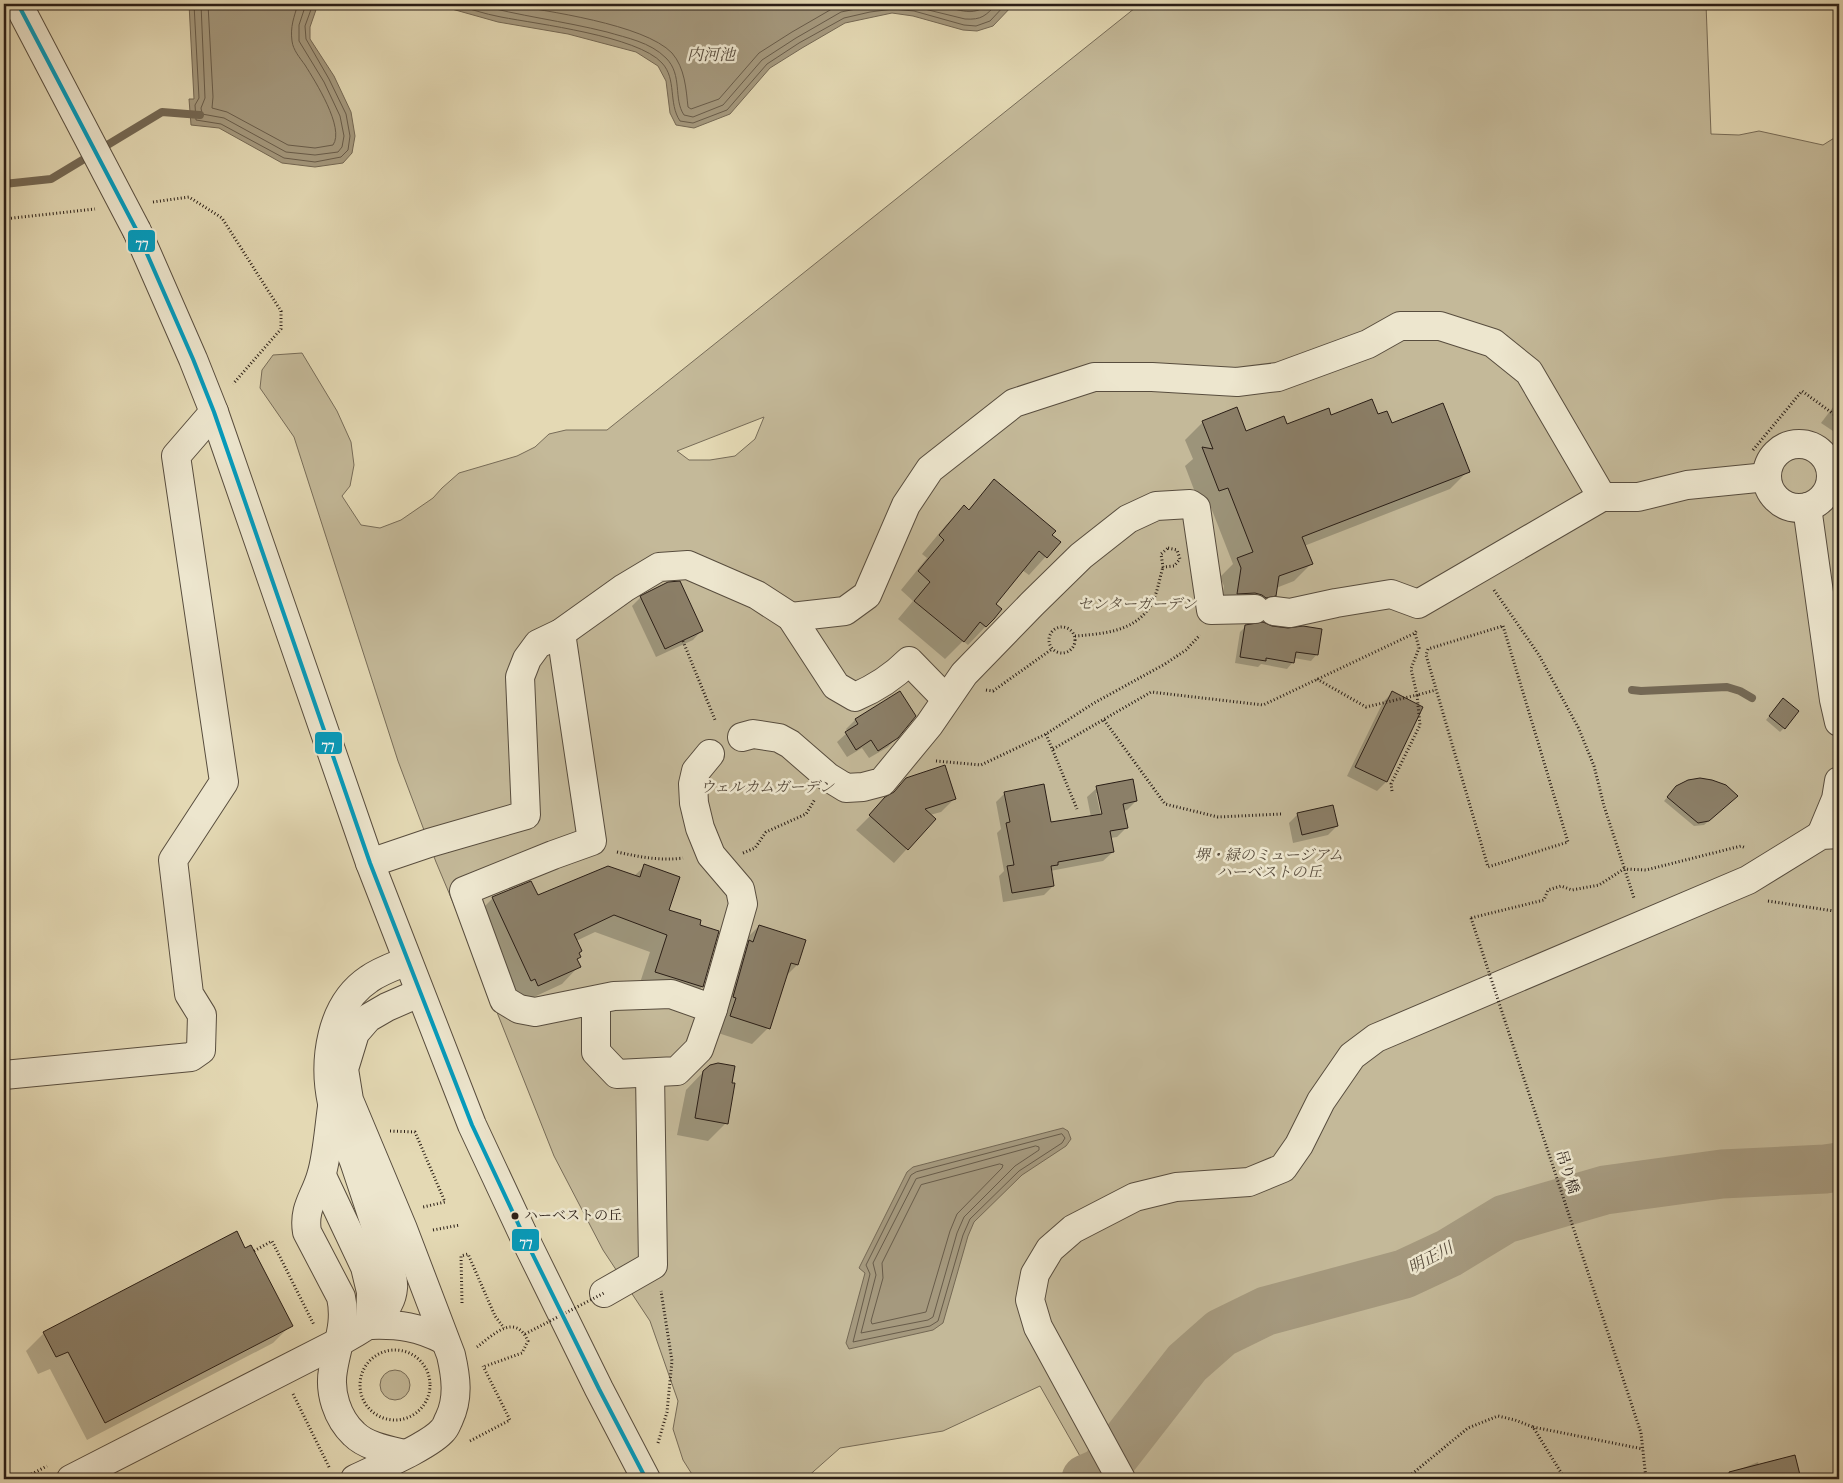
<svg xmlns="http://www.w3.org/2000/svg" width="1843" height="1483" viewBox="0 0 1843 1483" font-family="'IM FELL English','Noto Serif JP',serif">
<rect width="100%" height="100%" fill="#e4d9b4"/>
<filter id="stains"><feTurbulence type="fractalNoise" baseFrequency=".004" numOctaves="4"/><feColorMatrix values="0 0 0 0 .2 0 0 0 0 .09 0 0 0 0 .02 0 0 0 .5 -.17"/></filter>
<radialGradient id="worn" r=".72"><stop offset=".6" stop-color="#630" stop-opacity="0"/><stop offset="1" stop-color="#630" stop-opacity=".3"/></radialGradient>
<g fill="#c4b999" stroke="#776c58" fill-rule="evenodd">
<path d="M1140,4H1706L1711,134L1739,135L1759,131L1823,145L1839,135V1479H1093L1040,1386L943,1431L840,1448L805,1479H695L683,1460L673,1429L678,1401L650,1321L603,1250L554,1156L460,919L436,862L398,761L294,437L260,388L262,370L273,355L302,353L337,411L351,442L354,465L350,486L342,496L361,525L380,528L401,520L433,498L442,488L459,473L517,456L535,447L549,434L566,430H607ZM764,417L755,439L735,456L710,460H689L677,451Z"/>
<circle cx="395" cy="1385" r="15"/>
</g>
<g fill="#a5997e" stroke="#746854">
<path d="M189,4H318L310,27V39L334,76L351,112L355,136L352,153L343,163L315,167L282,163L219,128L191,125L189,99H194Z"/>
<path d="M434,4H1014L993,26L977,31L963,30L913,16L892,13L845,23L802,48L770,68L730,114L694,128L676,125L670,113L666,81L658,66L636,52L568,34L498,22Z"/>
<path d="M1063,1128L1068,1131L1071,1139L1066,1146L1022,1175L974,1222L968,1236L943,1323L933,1330L849,1349L846,1343L865,1273L859,1268L907,1172L913,1167Z"/>
</g>
<g fill="#0003" fill-rule="evenodd">
<path d="M1837,402L1839,403V435L1821,423Z"/>
<path d="M1377,416L1468,471L1450,489L1304,546L1311,564L1294,581L1276,588L1275,595L1257,613L1220,611L1224,586L1220,577L1233,564L1210,505L1201,508L1185,466L1193,459L1185,440L1203,422L1245,432L1331,417Z"/>
<path d="M994,481L1059,542L1029,575L1022,570L994,604L1000,609L985,627L968,645L963,641L945,659L898,619L913,601L901,590L927,558L922,554L946,525L964,507L968,510Z"/>
<path d="M641,597L701,631L693,640L656,657L632,606Z"/>
<path d="M1246,626L1288,630L1317,654L1311,661L1294,658L1293,662L1287,669L1261,664L1258,667L1235,663L1240,632Z"/>
<path d="M900,692L897,737L888,747L869,758L862,748L847,757L837,742L848,732L846,729L855,720Z"/>
<path d="M1392,693L1422,708L1386,782L1377,791L1347,776L1383,702Z"/>
<path d="M1779,704L1784,728L1780,732L1766,720Z"/>
<path d="M907,779L955,798L941,812L930,815L934,819L894,863L856,830Z"/>
<path d="M1097,788L1136,801L1127,810L1123,811L1126,828L1117,837L1110,838L1113,852L1103,861L1050,871L1053,886L1044,895L1003,902L999,876L1004,871L997,833L1001,829L996,802L1005,793L1050,823L1091,817L1087,797ZM1096,793H1099L1104,820H1102Z"/>
<path d="M1672,792L1733,800L1704,825L1694,826L1664,801Z"/>
<path d="M1297,815L1337,826L1328,835L1293,843L1289,823Z"/>
<path d="M645,866L702,987L685,1004L638,989L650,952L595,932L576,941L578,954L576,960L579,966L562,984L521,1003L476,915L493,898L537,897L634,876Z"/>
<path d="M759,926L797,965L785,977L768,1028L752,1044L715,1032L743,942Z"/>
<path d="M707,1068L726,1123L708,1141L677,1135L686,1090Z"/>
<path d="M245,1250L291,1325L273,1343L87,1440L50,1369L38,1374L26,1351L44,1333Z"/>
<path d="M1758,1462L1759,1465L1799,1475L1795,1479H1732L1731,1477L1738,1470Z"/>
</g>
<g fill="none" stroke-linecap="round" stroke-linejoin="round">
<g stroke="#685c4a" stroke-width="1">
<path d="M194,4L199,98L195,105L196,120L221,124L284,158L315,162L341,157L348,150L350,136L346,114L329,79L306,39L305,26L313,4"/>
<path d="M201,4L205,98L201,108L202,114L224,118L286,152L315,155L338,152L342,147L344,136L340,116L324,82L299,41V25L306,4"/>
<path d="M208,4L213,97L212,108L227,112L288,145L315,148L333,145C345,128 315,81 305,65C300,58 293,50 292,41C290,27 294,17 298,4"/>
<path d="M452,4C468,8 484,14 501,17C537,24 638,36 662,63C677,79 668,103 680,121L693,123L727,110L767,64L799,43L844,18L870,12L893,9L914,11L964,25L976,26L990,21L1006,4"/>
<path d="M476,4C519,16 563,21 607,32C627,38 650,42 666,58C683,75 673,99 684,115L693,117L723,105L762,60L796,38L841,12L881,4"/>
<path d="M505,4C546,11 644,24 672,53C685,68 686,89 688,107L691,109L719,99L759,53L792,32L837,6L844,4"/>
<path d="M904,4L965,19C982,20 985,16 997,4"/>
<path d="M938,4C954,8 974,19 987,4"/>
<path d="M1062,1134L1065,1138L1062,1143L1019,1171L970,1219L963,1235L938,1321L930,1326L853,1342L870,1274L866,1265L911,1175L916,1172Z"/>
<path d="M1036,1146L1039,1147V1150L1015,1166L964,1217L957,1233L933,1317L928,1320L861,1333L876,1275L873,1263L916,1179Z"/>
<path d="M1000,1164L1003,1165L1002,1168L957,1214L950,1231L926,1312L872,1324L871,1321L883,1278L882,1263L921,1185Z"/>
</g>
<g stroke="#746854" stroke-width="8">
<path d="M4,184L51,179L162,112L200,115"/>
<path d="M1632,690L1641,691L1727,687L1740,691L1752,698"/>
</g>
<path stroke="#a5997e" stroke-width="49" d="M1086,1479L1102,1472L1187,1363L1221,1333L1266,1311L1404,1274L1449,1253L1505,1219L1605,1190L1722,1174L1825,1169L1839,1167"/>
</g>
<g fill="#8b7f68" stroke="#2a1e16">
<path d="M1372,399L1378,414L1387,411L1392,423L1443,403L1470,472L1302,537L1313,564L1279,576L1276,596L1266,598L1262,595L1255,593L1237,594L1241,568L1237,558L1253,552L1228,488L1219,491L1202,447L1213,449L1202,421L1237,407L1246,431L1284,416L1287,424L1329,408L1331,415Z"/>
<path d="M994,479L1056,531L1052,535L1061,542L1047,558L1039,551L996,604L1002,609L994,619L986,627L980,622L964,642L914,601L930,582L918,571L944,540L939,535L964,505L969,510Z"/>
<path d="M680,581L703,631L665,649L640,596L668,582Z"/>
<path d="M1263,622L1272,626L1288,628L1303,626L1322,629L1318,655L1296,652L1294,663L1266,658V661L1240,657L1245,625Z"/>
<path d="M900,691L916,716L898,738L878,751L871,740L856,750L845,732L858,724L855,719Z"/>
<path d="M1392,691L1423,707L1387,782L1355,767Z"/>
<path d="M1783,698L1799,711L1785,729L1769,716Z"/>
<path d="M945,765L956,799L925,809L936,819L908,850L869,815L885,797L894,792L906,778Z"/>
<path d="M1700,778L1712,780L1726,785L1738,796L1709,821L1698,823L1667,797L1676,786L1688,780Z"/>
<path d="M1133,779L1137,801L1123,804L1128,828L1110,831L1114,852L1058,862V865L1051,866L1054,886L1012,893L1007,866L1014,865L1006,823L1010,822L1004,792L1044,784L1051,822L1102,814L1096,786Z"/>
<path d="M1333,805L1338,826L1302,835L1297,813Z"/>
<path d="M644,864L680,877L669,910L701,920L700,925L719,931L703,987L655,972L667,935L614,915L574,934L582,951L579,953L581,957L577,959L581,967L538,986L535,979L531,981L492,897L531,881L538,895L608,866L640,877Z"/>
<path d="M759,925L806,940L798,965L791,963L770,1029L730,1016L736,998L733,997L749,940L753,942Z"/>
<path d="M718,1063L735,1066L732,1083H735L728,1124L695,1118L703,1071L710,1065Z"/>
<path d="M237,1231L245,1248L251,1245L293,1326L105,1423L68,1352L56,1357L43,1332Z"/>
<path d="M1795,1455L1801,1479H1730L1729,1472Z"/>
</g>
<g fill="none" stroke-linecap="round" stroke-linejoin="round">
<g stroke="#584d3e" stroke-width="30">
<g id="minor">
<path d="M137,231L193,359L214,412L370,863L472,1125L529,1247L599,1389L646,1479"/>
<circle cx="1799" cy="476" r="32"/>
<path d="M1807,507L1834,700L1839,722"/>
<path d="M1274,611L1290,613L1336,603L1391,594L1418,604L1602,497H1638L1687,485L1767,477"/>
<path d="M791,617L845,611L867,595L906,505L930,469L1014,403L1094,377H1152L1237,382L1278,377L1368,344L1400,326H1440L1493,343L1529,372L1602,497"/>
<path d="M561,633L592,841L553,855L464,891L504,1000L519,1009L535,1012L614,996L671,994L713,1009L699,1049L677,1071L617,1074L596,1052V1000"/>
<path d="M742,737L753,734L779,738L790,744L828,777L846,788L863,787L882,782L929,725L964,674L1032,604L1081,556L1128,519L1156,506L1190,504L1196,508L1211,610L1255,609"/>
<path d="M710,754L696,771L693,784L694,803L700,828L711,855L740,889L743,904L713,1009"/>
<path d="M1821,835L1836,799L1839,781"/>
<path d="M370,863L429,843L526,815L520,677L527,659L538,644L561,633L624,588L659,567L688,565L757,595L791,617L836,686L855,697C876,688 893,677 909,661L946,699"/>
<path d="M4,1075L191,1057L201,1050L202,1015L189,994L173,860L224,782L176,456L214,412"/>
<path d="M332,1107C329,1127 327,1158 321,1176C315,1197 303,1208 307,1232L341,1297C347,1324 337,1344 333,1370C329,1392 337,1418 354,1434C366,1446 387,1450 404,1454"/>
<path d="M322,1176L365,1267L371,1292L370,1325"/>
<path d="M604,1293L653,1265L650,1074"/>
<path d="M370,1325C399,1324 419,1327 444,1340"/>
<path d="M71,1479L339,1342C360,1330 391,1316 393,1288C394,1283 392,1277 391,1272C379,1236 367,1200 355,1164C348,1144 336,1124 332,1103C323,1061 330,1005 369,979C380,971 395,966 407,961"/>
<path d="M355,1479C375,1469 430,1446 443,1430C446,1427 447,1423 449,1419C459,1398 456,1377 451,1355L403,1229L349,1100L344,1069L355,1033L368,1018L387,1007L419,993"/>
<path d="M1121,1479L1038,1327L1030,1300L1035,1274L1050,1249L1073,1229L1135,1197L1176,1187L1249,1182L1283,1168L1299,1145L1321,1101L1352,1056L1376,1038L1748,880L1821,835L1839,834"/>
</g>
</g>
<g stroke="#2a1e16" stroke-width="3" stroke-dasharray="1 2.5" stroke-linecap="butt">
<path d="M153,202L189,197L222,218L281,311V329L233,384"/>
<path d="M4,219L95,209"/>
<path d="M1753,450L1802,391L1839,418"/>
<path d="M1168,548L1177,550L1180,559L1174,566L1163,567L1161,554Z"/>
<path d="M1494,590L1539,655L1579,729L1594,766L1604,806L1634,898"/>
<path d="M1503,626L1568,842L1488,867L1426,655L1428,649Z"/>
<circle cx="1062" cy="640" r="13"/>
<path d="M1075,636C1101,634 1133,632 1149,608C1157,597 1159,580 1163,567"/>
<path d="M683,641L715,720"/>
<path d="M1317,679L1366,707L1417,695L1411,669L1419,648L1415,633"/>
<path d="M986,690L993,691L1052,649"/>
<path d="M1104,720L1165,804L1218,817L1281,814"/>
<path d="M1046,734L1077,809"/>
<path d="M1053,749L1151,692L1263,705L1415,633L1417,630"/>
<path d="M936,761L981,765L1046,734L1094,703L1165,664L1186,650L1200,635"/>
<path d="M1392,791L1391,784L1420,725L1417,695L1436,690"/>
<path d="M617,852C640,857 660,861 683,858"/>
<path d="M743,853L755,848L766,832L806,814L815,799"/>
<path d="M1768,901L1834,911L1839,910"/>
<path d="M1471,918L1544,900L1548,890L1561,886L1572,890L1599,885L1624,869L1646,870L1741,846L1746,848"/>
<path d="M390,1131L415,1132L445,1202L423,1207"/>
<path d="M433,1230L460,1225"/>
<path d="M254,1251L272,1241L314,1325"/>
<path d="M462,1303L461,1256L468,1254L495,1316L504,1328"/>
<path d="M477,1347C493,1335 515,1312 528,1341L522,1353L483,1367"/>
<circle cx="395" cy="1385" r="35"/>
<path d="M293,1394L330,1469"/>
<path d="M1533,1427L1643,1449"/>
<path d="M1641,1433L1646,1479"/>
<path d="M470,1441L510,1420L483,1366"/>
<path d="M658,1443L667,1412L672,1361L661,1291"/>
<path d="M22,1479L47,1466"/>
<path d="M1403,1479L1407,1478L1468,1428L1498,1416L1515,1420L1533,1427L1565,1479"/>
</g>
<use href="#minor" stroke="#ede6ce" stroke-width="28"/>
<g stroke="#584d3e" stroke-width="30" stroke-linecap="butt">
<path id="minor-bridge" d="M18,4L137,231"/>
</g>
<g stroke="#2a1e16" stroke-width="3" stroke-dasharray="1 2.5" stroke-linecap="butt">
<path d="M1471,918L1641,1433"/>
<path d="M525,1334L604,1293"/>
</g>
<use href="#minor-bridge" stroke="#ede6ce" stroke-width="28"/>
<g stroke="#ede6ce" stroke-width="8">
<path id="bus-1" d="M18,4L137,231L193,359L214,412L370,863L472,1125L529,1247L599,1389L646,1479"/>
</g>
<use href="#bus-1" stroke="#049bbc" stroke-width="4"/>
</g>
<circle fill="#2a1e16" stroke="#ede6ce" stroke-width="2" cx="515" cy="1216" r="4.5"/>
<g text-anchor="middle" dominant-baseline="central" stroke-width="5" stroke-linejoin="round" paint-order="stroke">
<g font-size="14" fill="#2a1e16" stroke="#ede6ce" text-anchor="start">
<text x="524" y="1216">ハーベストの丘</text>
</g>
<g font-size="15" font-style="italic" fill="#584c3d" stroke="#ede6ce">
<text x="1137" y="604">センターガーデン</text>
<text x="767" y="787">ウェルカムガーデン</text>
<text x="1269" y="855">堺・緑のミュージアム<tspan x="1269" dy="17">ハーベストの丘</tspan></text>
</g>
<g font-size="15" fill="#2a1e16" stroke="#ede6ce">
<text transform="translate(1567 1172) rotate(72)">吊り橋</text>
</g>
<g font-size="16" font-style="italic" fill="#55493a" stroke="#ede6ce">
<text x="711" y="56">内河池</text>
<text transform="translate(1431 1259) rotate(-28)">明正川</text>
</g>
</g>
<g stroke="#ede6ce" stroke-width="2">
<rect x="127" y="229" width="29" height="24" rx="5" fill="#049bbc"/>
<rect x="314" y="731" width="29" height="24" rx="5" fill="#049bbc"/>
<rect x="511" y="1228" width="29" height="24" rx="5" fill="#049bbc"/>
</g>
<g font-size="14" text-anchor="middle" font-weight="bold" fill="#fff">
<text x="142" y="246">77</text>
<text x="328" y="748">77</text>
<text x="526" y="1245">77</text>
</g>
<rect width="1843" height="1483" fill="none" stroke="#e4d9b4" stroke-width="20"/>
<rect x="5" y="5" width="1833" height="1473" fill="none" stroke="#2a1e16" stroke-width="2.5"/>
<rect x="10" y="10" width="1823" height="1463" fill="none" stroke="#2a1e16"/>
<rect width="100%" height="100%" filter="url(#stains)"/>
<rect width="100%" height="100%" fill="url(#worn)"/>
</svg>
